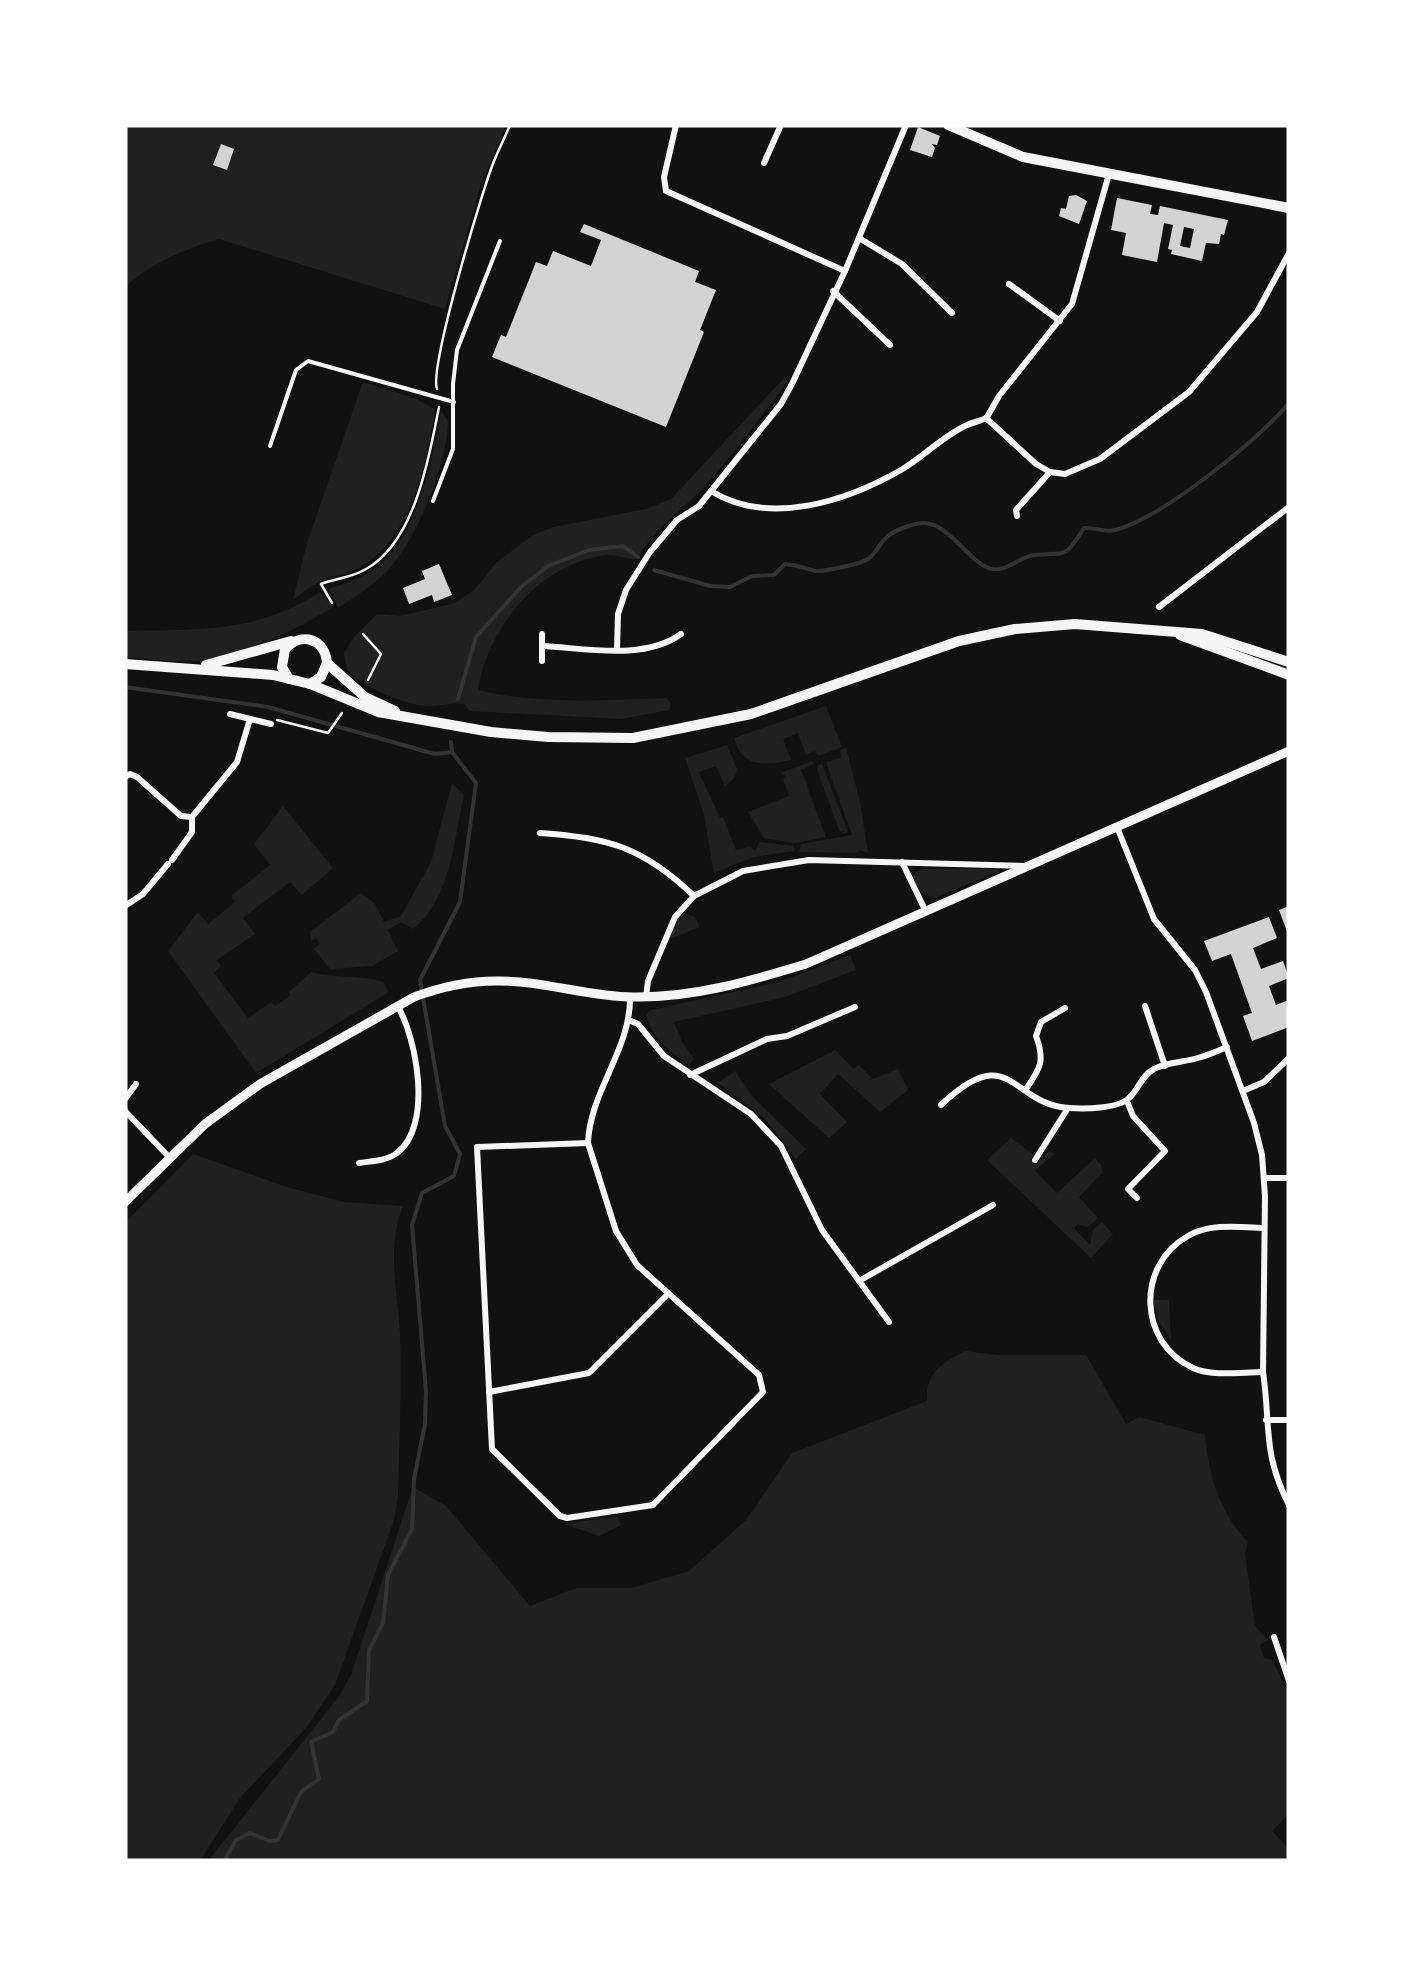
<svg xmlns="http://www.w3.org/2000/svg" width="1414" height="1986" viewBox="0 0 1414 1986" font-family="'Archivo Narrow',sans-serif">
<rect width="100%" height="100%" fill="#111"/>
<g fill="#202020">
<path d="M125,125H506L480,187L445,309L219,239C187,248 149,264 125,287Z"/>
<path d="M785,377H789L784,387C758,420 733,454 706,485C681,512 656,526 637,559C626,560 617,553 606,555C539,564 488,627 478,690C539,705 604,700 667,698L671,704L669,710L621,719L470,711L464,704C449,702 443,706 431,706C405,706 365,688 347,670L344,653L354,637L377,614L400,616L455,603L474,590L497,562L533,535L553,527L646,509L671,499Z"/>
<path d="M363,382L414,398L435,409C426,464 413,535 362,566C350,574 339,574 326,579C314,583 303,593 293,600L307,543Z"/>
<path d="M441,411L448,421C448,463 417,539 388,570C374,585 355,597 338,608L329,589C346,583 364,578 378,566C418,534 433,460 441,411Z"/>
<path d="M320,592L333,607C295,630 240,659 195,661C172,663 148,658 125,657V631C198,629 255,634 320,592Z"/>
<path d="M826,706L842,747L819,756L814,751L806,755L798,733L783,739L791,760C767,765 742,769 734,738Z"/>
<path d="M727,745L737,769L734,778L725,786L716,766L699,772L720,818L723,817L736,850L750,847L755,851L759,842L794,846V851L754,857L714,873L704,815L685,758Z"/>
<path d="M846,747L860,802L868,853L859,850L857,853L799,852L801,844L852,835L826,762L841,758L840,750Z"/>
<path d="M812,761L814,764L801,770L826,837L795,843L764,838L748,812L789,796L783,779L786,776L781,773Z"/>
<path d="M822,764L848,832L842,834L845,831L840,832L819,775L817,766Z"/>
<path d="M452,783L464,795C454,839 451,899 413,929L401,922L388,930L398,951L372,966L330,969L314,949L320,943L316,938L311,941L310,932L361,893L375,904L384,922L401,916L431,862Z"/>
<path d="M283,806L333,868L302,895L290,882L243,918L255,934L217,960L221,966L214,973L248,1018L271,1002L275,1006L290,996L289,992L311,972C335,979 359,974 383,982L389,992L256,1073L168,951L198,912L208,924L235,902L231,896L270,865L254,844Z"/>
<path d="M923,869H999L1000,871L934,898L923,894L914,882L915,872Z"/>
<path d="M682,912L695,917L700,927L669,939Z"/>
<path d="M850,955L856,970L785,997L674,1022L682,1042L694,1059L689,1065C670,1051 652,1039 646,1015L651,1010L779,982Z"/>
<path d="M835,1050L854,1069L859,1065L873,1079L898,1069L908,1090L880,1112L838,1074L820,1094L847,1122L829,1138L769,1084Z"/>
<path d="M735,1071L751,1095L806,1149L796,1159L764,1118L718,1083Z"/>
<path d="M1011,1138L1034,1155L1030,1160L1037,1164L1049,1151L1055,1153L1035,1171L1057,1193L1095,1158L1101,1165L1102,1173L1079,1197L1098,1218L1088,1227L1078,1224L1074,1228L1090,1245L1093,1230L1102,1222L1113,1234L1091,1258L987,1160Z"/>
<path d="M193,1154L287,1187L344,1202L403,1206C386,1247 398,1292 400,1335C402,1389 399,1444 398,1497L394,1520L335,1685L306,1728L240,1798L200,1861H125V1223Z"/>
<path d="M1153,1300H1169L1171,1339L1158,1320Z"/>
<path d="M966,1351L997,1355H1086L1126,1424L1139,1417L1205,1435C1208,1474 1221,1515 1248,1542L1245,1554L1255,1626L1268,1640L1260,1645L1264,1658L1272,1660L1289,1694V1814L1272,1831L1289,1849V1861H208L340,1695L351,1675L413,1487L446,1506L530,1606L576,1588H632L689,1571L746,1520L792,1453L927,1401C925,1373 943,1362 966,1351Z"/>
<path d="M617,1516L621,1525L599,1536L564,1524Z"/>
</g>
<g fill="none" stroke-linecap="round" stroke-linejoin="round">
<g stroke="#333" stroke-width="4">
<path d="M654,570L710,586L730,587L752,576L774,575L785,564C797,565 805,568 815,571C822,572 861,564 868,559C876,554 880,542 888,536C895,530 914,523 924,523C949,523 971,565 992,569C1007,572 1020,556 1035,555C1069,552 1064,559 1084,528C1095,527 1105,533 1115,530C1160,519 1259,440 1289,403"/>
<path d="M125,687L268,707L435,754L452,752"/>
<path d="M458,699L476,637L521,587L548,566L589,550L623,546L638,557"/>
<path d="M224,1861L236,1840L250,1833L270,1841L278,1840L301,1792L319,1779L311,1742L333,1732L339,1720L367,1701L369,1650L383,1623L388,1575L412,1529L414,1479L425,1424L426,1391L412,1225L422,1193L454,1176L460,1154L445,1126L420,980L460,902L476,783L452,752L451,742"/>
</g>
</g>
<g fill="#d3d3d3" fill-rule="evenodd">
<path d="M918,127L940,136L937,145L932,144L935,148L932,157L910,150Z"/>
<path d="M221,144L234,149L227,170L213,165Z"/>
<path d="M1076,195L1087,201L1079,224L1059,216L1061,208L1066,209L1069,196Z"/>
<path d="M1117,198L1152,205L1150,214L1158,215L1160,206L1228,220L1224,235L1221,234L1219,244L1206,243L1202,261L1171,254L1172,250L1168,249L1173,225L1164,223L1157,262L1122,255L1126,233L1111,230ZM1184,227L1194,229L1190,248L1180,246Z"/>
<path d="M584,224L699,271L695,282L716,290L700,330L704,332L666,427L492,357L501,335L506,337L536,262L547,266L553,251L591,266L601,240L580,232Z"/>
<path d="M439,564L452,595L434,602L432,595L409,604L403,588L425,579L422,571Z"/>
<path d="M1289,906V937L1279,910Z"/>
<path d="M1269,917L1277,938L1253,948L1261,969L1283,961L1289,978L1269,986L1276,1005L1289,1000V1027L1252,1041L1243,1016L1252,1013L1231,954L1212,961L1204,941Z"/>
</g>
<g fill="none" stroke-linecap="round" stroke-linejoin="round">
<g stroke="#f5f5f5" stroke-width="2.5">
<path d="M437,389C429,368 482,191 494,161C499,149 505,137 510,125"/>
<path d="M332,603L321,584C336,578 352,578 366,569C415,542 429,458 439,407"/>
<path d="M363,634L381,654L368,680"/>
<path d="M277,720L328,733L342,713"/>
</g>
<g stroke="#f5f5f5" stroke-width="4">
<path d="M270,446L296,370L308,361L454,402"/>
<path d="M433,501L453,449V384L457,350L500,241"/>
</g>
<g stroke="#f5f5f5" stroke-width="6">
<path d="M676,125L664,177L666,191L845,271"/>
<path d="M764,163L781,125"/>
<path d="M859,238L902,264L952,313"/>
<path d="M1009,284L1060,321"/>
<path d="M833,291L890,345"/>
<path d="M987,417L999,396L1072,304L1109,174"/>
<path d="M986,418L1036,464L1050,472L1065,474L1100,459L1189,392L1257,312L1289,253"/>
<path d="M711,491C769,527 847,501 901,470C923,457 942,437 965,426C972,422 979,422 986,418"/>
<path d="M1017,516L1016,510L1050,472"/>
<path d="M1159,607L1289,507"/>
<path d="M542,634V661"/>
<path d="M542,646C585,648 644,661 681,634"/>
<path d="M617,649L618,614L626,590L650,552L677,520L699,506L781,404L792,384L845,271L906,125"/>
<path d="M230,714L271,724"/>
<path d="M125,777L130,774L137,777L181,816L192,817"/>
<path d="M1117,827L1154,919L1195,970L1206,992L1254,1123L1262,1155L1265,1196L1263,1372C1271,1426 1262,1452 1289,1505"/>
<path d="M540,833C609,838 643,847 694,896"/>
<path d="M172,860L192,832V817L237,762L250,719"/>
<path d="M902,862L926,912"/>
<path d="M125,906L143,894L168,864"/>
<path d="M646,997L648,981L675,917L694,896L743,871L809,860L1026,866"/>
<path d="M1145,1006L1165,1066"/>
<path d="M631,1021L638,1024L664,1056L751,1114L781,1146L822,1230L889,1322"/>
<path d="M690,1075L767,1039L787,1036L855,1007"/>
<path d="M1026,1089C1041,1068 1045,1060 1036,1036L1041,1022L1065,1008"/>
<path d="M1243,1091L1264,1082L1289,1058"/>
<path d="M125,1099L136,1084"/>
<path d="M1127,1101L1133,1116L1165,1151L1128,1189L1137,1198"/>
<path d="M941,1105C1011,1039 1010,1104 1069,1108C1084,1109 1118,1109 1129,1098C1138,1090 1142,1075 1154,1069C1166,1062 1185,1062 1198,1058C1208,1055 1218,1051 1227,1047"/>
<path d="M125,1111L169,1157"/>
<path d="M588,1143L477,1147L492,1449L560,1516L567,1518L653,1505L763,1392L759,1375L637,1265L616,1231L588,1143C590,1091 631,1049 630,997"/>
<path d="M1035,1160L1068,1108"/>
<path d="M359,1163C371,1161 387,1161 397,1153C433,1126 417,1038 397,1005"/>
<path d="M1264,1178H1289"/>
<path d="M859,1281L993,1205"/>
<path d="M1263,1372C1241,1372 1213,1377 1193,1368C1138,1343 1136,1265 1188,1236C1209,1223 1240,1227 1264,1228"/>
<path d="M489,1392L589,1373L668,1294"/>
<path d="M1266,1420H1289"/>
<path d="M1274,1637L1289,1681"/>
</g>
<path stroke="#f5f5f5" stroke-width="9" d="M125,1202L205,1124L260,1084L414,997C441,987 468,981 496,981C542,980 588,997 633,997C693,998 750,981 806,964L1289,751"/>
<g stroke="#f5f5f5" stroke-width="10">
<path d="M1180,635L1289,675"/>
<path d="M327,663L365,697L395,711"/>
<path d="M125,664L273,675L310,684L378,712L491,732L548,737L633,738L751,714L959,641L1015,629L1075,624L1202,634L1289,662"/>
<path d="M206,665L291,641"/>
<path d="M289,679L282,667L285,649C302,631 325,639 327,663L321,677L310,684"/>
</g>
<path stroke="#f5f5f5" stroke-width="10" d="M948,125L1023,157L1289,208"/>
</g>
<rect width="1414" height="1986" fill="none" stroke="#ffffff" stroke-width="255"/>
</svg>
